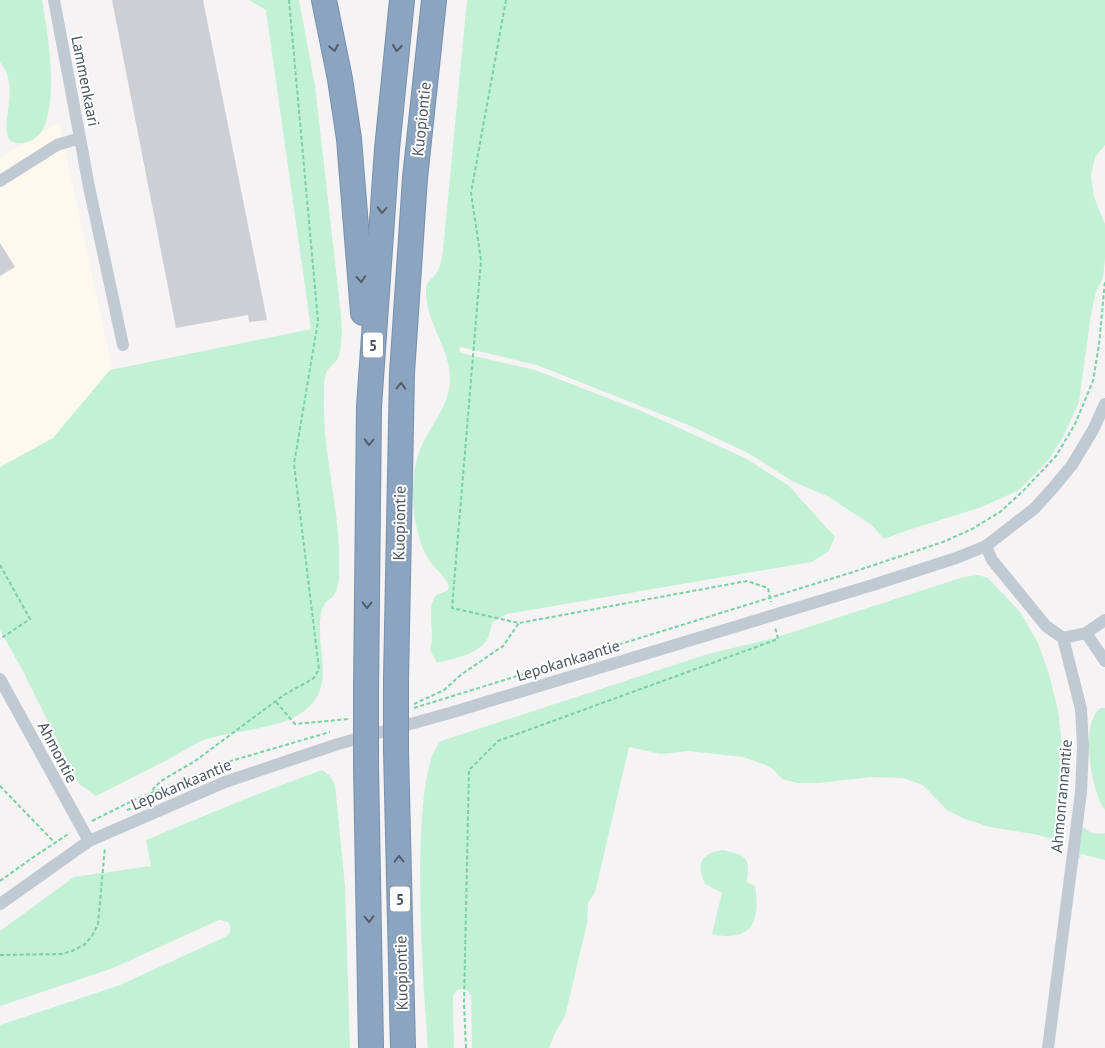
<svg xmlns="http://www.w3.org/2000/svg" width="1105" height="1048" viewBox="0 0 1105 1048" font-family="'PT Sans',sans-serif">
<rect width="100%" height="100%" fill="#f5f3f3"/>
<path fill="#fdf9ef" d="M59,122L120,404L0,484V158Z"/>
<g fill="#c3f1d5">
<path d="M0,0H42C47,28 66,134 27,142C21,144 13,144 9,139C0,121 21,86 0,62Z"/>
<path d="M249,0H299L315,86L338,288C340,309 345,334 339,355C337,362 334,363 330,367C323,374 324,388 324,396C322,454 341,511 339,569C339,577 339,588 334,595C332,598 329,599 326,602C321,608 320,617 320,624C318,652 333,684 309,707C282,732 233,728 199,742C190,746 182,752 173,757C147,770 122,783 96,796L79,784L23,671L0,630V467L53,438L110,370L311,329L266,10Z"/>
<path d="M467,0H1105V145L1095,157L1091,176L1094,197L1105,224V258L1103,278L1096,292L1091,314L1079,402L1064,435L1049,459L1019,490L982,507L908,530L884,539L873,526L829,497L792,481L750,454L691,426L537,365L461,347L459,350L461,353L535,370L644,412L747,459L789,486L835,537L828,552L811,562L507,614L493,622C490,627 490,633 488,638C480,654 453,659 437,663L430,650C436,632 425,611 436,595L447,591L449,587C446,575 433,568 427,557C412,530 408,479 420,450C429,426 449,408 450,381C451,348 425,322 426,291C426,280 433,280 437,272C441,266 442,258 443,250Z"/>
<path d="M978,575L988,578L1021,613L1038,643L1049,674L1058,710L1064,766L1057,841L1039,835L990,827L965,819L947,810L923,785L903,778L871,777L819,783H797L782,779L773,769L766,765L743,757L689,751L661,754L629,747L595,892L588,903L587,924L565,1016L555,1033L549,1048H472L471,996L468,991L463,989L457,990L453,996L454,1048H428C424,995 407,774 441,741L708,654L774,638L964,577Z"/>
<path d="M1101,708H1105V810C1091,792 1079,722 1101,708Z"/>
<path d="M322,770L330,776L335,785L345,886L350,1048H0V1025L120,985L225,937C231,934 232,928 228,922L219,920L113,968L0,1006V931L74,877L151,866L146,840L245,799Z"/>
<path d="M1081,824C1088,833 1094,835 1105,833V860L1081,854L1080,859L1077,857Z"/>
<path d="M723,850C747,856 750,856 747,882L755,886C761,921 752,943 712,934L722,893L705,884C696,863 700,854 723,850Z"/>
</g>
<g fill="#cdcfd5">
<path d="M112,0H203L267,320L249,322L248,315L176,328Z"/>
<path d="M0,243L15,267L0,276Z"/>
</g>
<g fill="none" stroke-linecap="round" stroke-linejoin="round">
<g stroke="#7690ad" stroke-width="26">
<g id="highway">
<path d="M324,0L340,79L349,139L363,313"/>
<path d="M396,680L402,373L415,178L434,0"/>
<path d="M366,691L369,407L387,149L402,0"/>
<path d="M396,750L403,1048"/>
<path d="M366,765L371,1048"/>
</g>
</g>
<g stroke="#7ad0a6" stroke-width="2" stroke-dasharray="4 2.5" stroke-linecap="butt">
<path d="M506,0L471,193L481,260L452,608L519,623L747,581L768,588L771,602"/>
<path d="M0,565L30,619L0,639"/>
<path d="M276,702L295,724L349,719"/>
<path d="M414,704L444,690L462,674L503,646L519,623"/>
<path d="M414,708L853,572L943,542L972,529L1000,512L1023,491L1056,456L1075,424L1093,381L1099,345L1105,281"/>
<path d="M0,786L55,843"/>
<path d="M147,802L154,788L161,781L195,761L284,695L314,678L319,669L294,464L318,321L289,0"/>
<path d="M127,810L136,807"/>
<path d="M92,821L134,800L224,763L330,732"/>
<path d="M0,881L32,858L70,833"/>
<path d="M0,955L61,954L72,951L84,945L92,936L98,924L105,847"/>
<path d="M466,1048L464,1004L469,770L498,741L778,639L775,627"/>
</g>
<g stroke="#c1cad2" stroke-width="12">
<path d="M80,138L89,187L123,345"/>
<path d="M0,181L57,145L80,138L54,0"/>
<path d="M986,546L992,560L1046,626L1063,638L1081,709L1083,746L1081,792L1048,1048"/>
<path d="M1086,633L1105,661"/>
<path d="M1063,638L1086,633L1105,620"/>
<path d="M0,679L89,841"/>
<path d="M0,904L89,841L225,782L338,744L450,713L876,584L956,558L986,546L1035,508L1053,488L1072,465L1093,430L1105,404"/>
</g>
<use href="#highway" stroke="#8ba5c1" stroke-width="24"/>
<g stroke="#7690ad" stroke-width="26" stroke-linecap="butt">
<g id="highway-bridge">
<path d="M396,750V680"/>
<path d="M366,765V691"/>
</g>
</g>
<use href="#highway-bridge" stroke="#8ba5c1" stroke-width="24"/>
</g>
<defs><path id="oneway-chevron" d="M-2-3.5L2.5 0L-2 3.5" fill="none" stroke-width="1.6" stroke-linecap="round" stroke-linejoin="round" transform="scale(1.25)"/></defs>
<g stroke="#505e6b">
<use href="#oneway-chevron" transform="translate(334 48) rotate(79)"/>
<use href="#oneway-chevron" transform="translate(397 48) rotate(96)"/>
<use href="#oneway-chevron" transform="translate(382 210) rotate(94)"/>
<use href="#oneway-chevron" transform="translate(361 279) rotate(86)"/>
<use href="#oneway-chevron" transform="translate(401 386) rotate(-89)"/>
<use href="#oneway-chevron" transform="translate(369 442) rotate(91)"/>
<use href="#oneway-chevron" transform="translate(367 605) rotate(91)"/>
<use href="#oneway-chevron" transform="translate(399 859) rotate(-91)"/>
<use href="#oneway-chevron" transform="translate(369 919) rotate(89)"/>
</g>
<g text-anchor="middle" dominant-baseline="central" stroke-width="4" stroke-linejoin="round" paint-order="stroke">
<g fill="#fff" stroke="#808990" stroke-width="1">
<rect x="363" y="332.5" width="20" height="25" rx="4"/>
<rect x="390" y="886.5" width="20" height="25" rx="4"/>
</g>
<g font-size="15" font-weight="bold" fill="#4a5661">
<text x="373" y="345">5</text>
<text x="400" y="899">5</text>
</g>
<g font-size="16" fill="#4a5661" stroke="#fff">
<text transform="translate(86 81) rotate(79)">Lammenkaari</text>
<text transform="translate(421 119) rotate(-84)">Kuopiontie</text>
<text transform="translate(399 523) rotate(-89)">Kuopiontie</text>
<text transform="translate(568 660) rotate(-17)">Lepokankaantie</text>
<text transform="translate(58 752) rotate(62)">Ahmontie</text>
<text transform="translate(181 784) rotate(-23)">Lepokankaantie</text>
<text transform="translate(1061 796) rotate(-85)">Ahmonrannantie</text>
<text transform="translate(401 973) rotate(-91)">Kuopiontie</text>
</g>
</g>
</svg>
